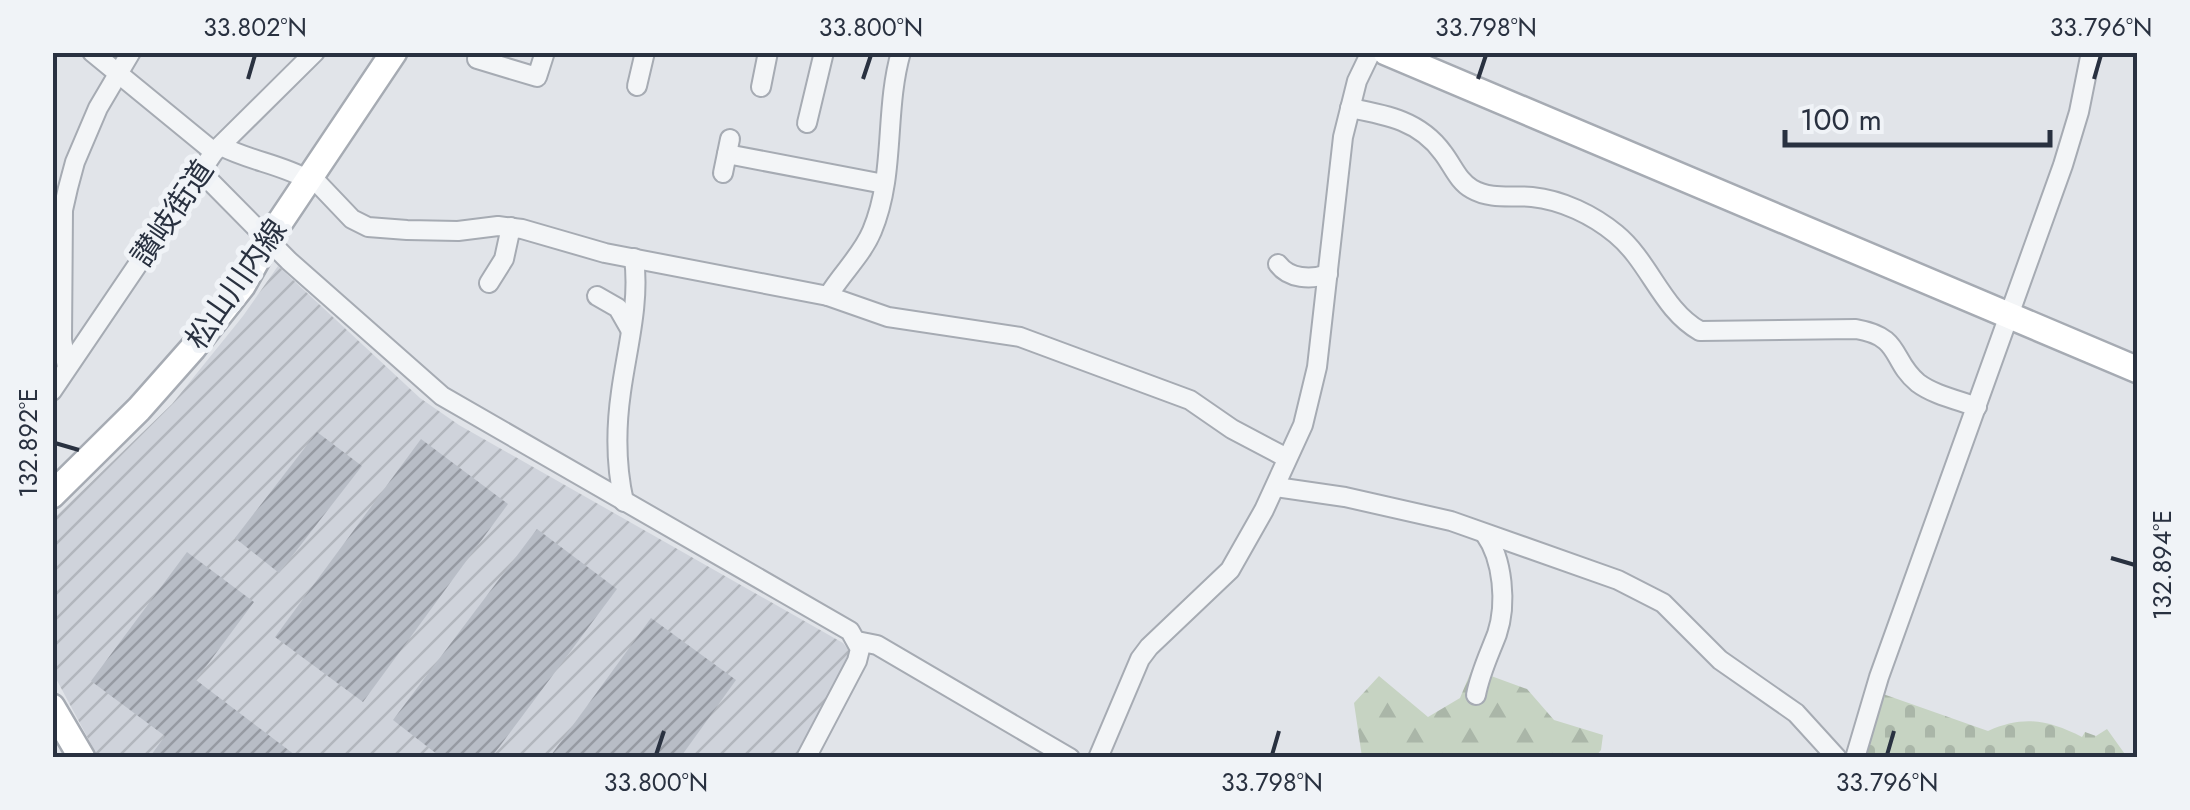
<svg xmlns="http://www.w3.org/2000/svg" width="2190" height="810" viewBox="0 0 2190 810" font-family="Jost,'Noto Sans JP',sans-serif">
<defs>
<pattern id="industrial-furrows" width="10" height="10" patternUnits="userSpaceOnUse" patternTransform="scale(2.5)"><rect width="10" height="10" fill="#cfd3db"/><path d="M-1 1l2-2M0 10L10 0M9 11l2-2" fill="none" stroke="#b2b6bd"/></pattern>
<pattern id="forest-firs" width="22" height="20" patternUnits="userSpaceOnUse" patternTransform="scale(2.5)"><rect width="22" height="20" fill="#c6d3c2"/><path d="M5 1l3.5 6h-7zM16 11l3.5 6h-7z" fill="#aab6a8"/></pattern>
<pattern id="cemetery-stones" width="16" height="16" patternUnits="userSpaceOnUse" patternTransform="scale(2.5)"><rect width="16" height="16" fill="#c6d3c2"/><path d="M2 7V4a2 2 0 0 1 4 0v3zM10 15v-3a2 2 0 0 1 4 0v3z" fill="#aab6a8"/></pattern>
<pattern id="building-hatch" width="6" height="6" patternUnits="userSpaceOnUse" patternTransform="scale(2.5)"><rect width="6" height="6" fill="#b8bdc6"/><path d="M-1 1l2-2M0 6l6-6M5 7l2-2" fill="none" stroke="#969aa2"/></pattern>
</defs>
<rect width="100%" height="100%" fill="#e1e4e9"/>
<path fill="url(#industrial-furrows)" d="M278,266L420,398L459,425L843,643L850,652L851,666L817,718L798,757H98L53,673L52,520L172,404L243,316Z"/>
<path fill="url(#forest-firs)" d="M1472,669L1527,689L1554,720L1603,735L1601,750L1595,757H1362L1354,703L1379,676L1428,717L1460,698Z"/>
<path fill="url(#cemetery-stones)" d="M1883,694L1988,731C2024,715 2048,720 2082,737L2085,732L2096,736L2107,729L2127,757L1863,758Z"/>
<g fill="url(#building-hatch)">
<path d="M317,432L362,466L279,573L235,538Z"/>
<path d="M421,439L508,504L363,702L275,637Z"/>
<path d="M537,529L617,589L491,758H442L393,720Z"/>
<path d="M187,552L254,602L196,680L299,758H149L165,736L91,681Z"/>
<path d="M651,618L736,680L680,758H549Z"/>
</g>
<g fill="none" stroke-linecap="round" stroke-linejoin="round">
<g stroke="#a6abb3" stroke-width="22">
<g id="street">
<path d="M92,52L214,152"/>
<path d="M477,59L537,77L545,52"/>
<path d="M637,86L645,52"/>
<path d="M761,87L768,52"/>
<path d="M1350,108C1387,115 1420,121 1443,153C1453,166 1458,181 1472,189C1491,200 1512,195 1532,197C1562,200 1593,215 1616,234C1650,262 1662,310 1700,331L1856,329C1903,337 1890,360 1918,383C1934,395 1958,400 1977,407"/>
<path d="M807,123L824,52"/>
<path d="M221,146C250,161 280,164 309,180"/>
<path d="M727,154L884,184"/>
<path d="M200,171L289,261L442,396L850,631L860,649L857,661L806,758"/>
<path d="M723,173L730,139"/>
<path d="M311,176L352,219L368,227L407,230L458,231L498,226L522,229L605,253L828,296L888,317L1020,337L1190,400L1232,429L1285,457"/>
<path d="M1278,264C1289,279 1311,280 1328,274"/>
<path d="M489,283L504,259L511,227"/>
<path d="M597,296L618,308L630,329"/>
<path d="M828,296C842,273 862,255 872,231C896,174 884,111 901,52"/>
<path d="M67,367L62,340L63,210L68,188L75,162L98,108L131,52"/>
<path d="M52,391L214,152L315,52"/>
<path d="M1276,487L1345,497L1451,521L1618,580L1663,603L1720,660L1796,713L1837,758"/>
<path d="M624,502C616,467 616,427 621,392C627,348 640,303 634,258"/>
<path d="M857,641L877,645L1070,758"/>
<path d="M1476,695C1480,673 1489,655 1497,634C1507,604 1503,559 1485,534"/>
<path d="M1098,758L1140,659L1149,647L1230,570L1264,510L1303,425L1317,367L1343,137L1357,81L1371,52"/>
<path d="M1855,758L1879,677L2063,165L2079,112L2091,52"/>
</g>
</g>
<g stroke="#a6abb3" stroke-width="30">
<g id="secondary">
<path d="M1386,52L2138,370"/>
<path d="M52,495L139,409L193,348L242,286L268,240L394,52"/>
<path d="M52,707L82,758"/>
</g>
</g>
<use href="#street" stroke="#f3f5f7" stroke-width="18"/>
<use href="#secondary" stroke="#fff" stroke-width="25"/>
</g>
<path fill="none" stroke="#293140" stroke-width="4" d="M248,79L255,55M863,79L871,55M1478,79L1486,55M2094,79L2101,55M55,443L79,450M2111,558L2135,565M656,755L664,731M1272,755L1279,731M1887,755L1894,731"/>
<g text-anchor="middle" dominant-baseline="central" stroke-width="10" stroke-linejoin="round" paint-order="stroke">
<g font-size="30" fill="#293140" stroke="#f0f3f7">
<text transform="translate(172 213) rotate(-56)">讃岐街道</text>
<text transform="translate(236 284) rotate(-55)">松山川内線</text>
</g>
</g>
<rect width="2190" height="810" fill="none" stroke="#f0f3f7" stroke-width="110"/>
<path d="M1785 130v15h265v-15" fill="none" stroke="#293140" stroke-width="5"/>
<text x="1800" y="130" font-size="30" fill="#293140" stroke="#f0f3f7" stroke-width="8" paint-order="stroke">100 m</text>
<rect x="55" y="55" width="2080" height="700" fill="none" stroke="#293140" stroke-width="4"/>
<g font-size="25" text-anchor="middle" fill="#293140">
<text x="255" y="36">33.802°N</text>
<text x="871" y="36">33.800°N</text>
<text x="1486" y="36">33.798°N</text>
<text x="2101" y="36">33.796°N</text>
<text transform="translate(28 443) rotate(-90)" y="9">132.892°E</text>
<text transform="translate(2162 565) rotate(-90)" y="9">132.894°E</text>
<text x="656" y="791">33.800°N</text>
<text x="1272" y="791">33.798°N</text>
<text x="1887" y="791">33.796°N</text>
</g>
</svg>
